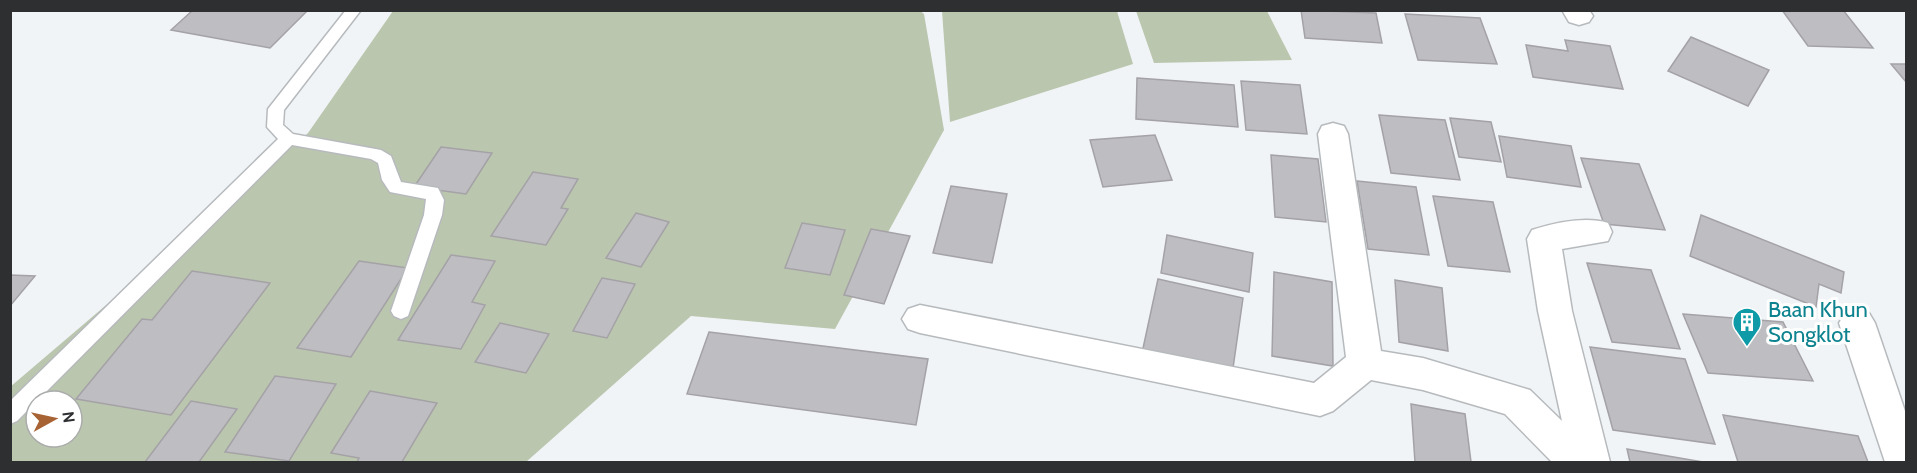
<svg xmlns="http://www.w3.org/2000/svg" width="1917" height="473" viewBox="0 0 1917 473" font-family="Cabin,sans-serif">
<rect width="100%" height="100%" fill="#f0f4f7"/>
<g fill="#bbc6ae" fill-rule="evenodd">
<path d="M919,10L924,14L944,130L835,329L691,316L526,462H11L10,387L308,133L393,11ZM36,401H72V437H36Z"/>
<path d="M942,11H1117L1133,64L950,122Z"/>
<path d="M1136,11H1267L1292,60L1154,63Z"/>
</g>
<g fill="#bebdc1" stroke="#a4a2a6" stroke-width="1.5">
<path d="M193,10H308L270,48L171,30Z"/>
<path d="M1301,10L1376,13L1382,43L1305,38Z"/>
<path d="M1782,10H1843L1873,48L1808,46Z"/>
<path d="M1405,14L1480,18L1497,64L1418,60Z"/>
<path d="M1691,37L1769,70L1748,106L1668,71Z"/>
<path d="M1565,40L1610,46L1623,89L1533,77L1526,45L1568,51Z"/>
<path d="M1891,64H1906V82Z"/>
<path d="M1137,78L1234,85L1238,127L1136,119Z"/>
<path d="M1241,81L1300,85L1307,134L1246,130Z"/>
<path d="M1379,115L1445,120L1460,180L1391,173Z"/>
<path d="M1450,118L1491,122L1501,162L1459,157Z"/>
<path d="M1155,135L1172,180L1103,187L1090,140Z"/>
<path d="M1499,136L1571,146L1581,187L1507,177Z"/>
<path d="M441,147L492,153L466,194L414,187Z"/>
<path d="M1271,155L1318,159L1326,222L1275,217Z"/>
<path d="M1581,158L1639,164L1665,230L1604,224Z"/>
<path d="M533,172L578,179L561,208L568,209L546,245L491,236Z"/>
<path d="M1357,181L1416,187L1429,255L1368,249Z"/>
<path d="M951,186L1007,194L992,263L933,253Z"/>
<path d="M1433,196L1493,202L1510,272L1448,266Z"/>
<path d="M636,213L669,222L641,267L606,258Z"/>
<path d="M1701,215L1844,272L1841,293L1819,284L1816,307L1690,256Z"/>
<path d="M802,223L845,230L830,275L785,268Z"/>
<path d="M871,229L910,236L884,304L844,295Z"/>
<path d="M1167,235L1253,253L1249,292L1161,273Z"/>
<path d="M451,255L495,261L472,302L485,305L461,349L398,340Z"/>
<path d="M359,261L408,268L351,357L297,348Z"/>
<path d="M1587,263L1651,270L1680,349L1612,342Z"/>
<path d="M192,271L270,283L171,415L76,399L142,319L152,320Z"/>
<path d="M1274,272L1332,282L1333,366L1272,356Z"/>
<path d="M10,275L35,276L10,306Z"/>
<path d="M602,278L635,284L607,338L573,331Z"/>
<path d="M1158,279L1243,298L1232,375L1142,353Z"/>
<path d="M1395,280L1442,288L1448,351L1399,342Z"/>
<path d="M1683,314L1783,322L1813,381L1708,373Z"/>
<path d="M500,323L549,334L526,373L475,362Z"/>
<path d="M709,332L928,359L916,425L687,394Z"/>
<path d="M1590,347L1685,359L1715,444L1613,430Z"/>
<path d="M275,376L336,384L289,461L225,452Z"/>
<path d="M370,391L437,403L402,462H357L359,458L331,453Z"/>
<path d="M191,401L237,409L199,462H145Z"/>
<path d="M1411,404L1465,414L1471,462H1415Z"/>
<path d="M1723,415L1858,436L1868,462H1738Z"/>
<path d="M1627,449L1703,462H1630Z"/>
</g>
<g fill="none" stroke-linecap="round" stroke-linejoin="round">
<g stroke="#b7babd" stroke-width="3">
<path id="lane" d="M346,10H361L284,110L283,125L293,134L381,150L391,156L401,182L438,188L444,200L442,215L408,316L401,319L394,316L391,311L424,215L426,199L390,192L382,180L378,163L371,159L292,145L17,421L10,424V401L278,139L267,127L268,109Z"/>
</g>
<g stroke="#b7babd" stroke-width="3">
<g id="street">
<path d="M1562,10H1589L1593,16L1589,22L1579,25L1569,22Z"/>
<path d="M1333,123L1344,126L1348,134L1381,351L1423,358L1530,390L1562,421L1538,311L1527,239L1532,230C1554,223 1586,216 1608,223L1612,232L1608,241L1562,249L1572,311L1610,462H1552L1505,414L1423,390L1371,380L1333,411L1320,416L920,333L908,329L902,319L908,309L920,305L1314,383L1346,357L1318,134L1322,126Z"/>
<path d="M1857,309L1869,313L1875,323L1906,414V462H1885L1839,323L1845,313Z"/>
</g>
</g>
<use href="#lane" fill="#fff" fill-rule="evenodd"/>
<use href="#street" fill="#fff" fill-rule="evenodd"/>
</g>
<defs>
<g id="building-pin" transform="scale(1.5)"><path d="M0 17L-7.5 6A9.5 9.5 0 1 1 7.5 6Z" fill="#0f9aa8" stroke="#fff"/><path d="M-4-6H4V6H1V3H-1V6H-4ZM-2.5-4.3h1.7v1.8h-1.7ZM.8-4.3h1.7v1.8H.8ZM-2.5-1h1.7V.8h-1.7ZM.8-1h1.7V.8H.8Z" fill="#fff"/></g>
</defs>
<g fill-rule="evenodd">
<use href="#building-pin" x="1747" y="322"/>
</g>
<g text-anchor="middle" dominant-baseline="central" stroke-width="6" stroke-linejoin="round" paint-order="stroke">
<g font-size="22" fill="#0d838f" stroke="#fff" text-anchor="start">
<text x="1768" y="309">Baan Khun<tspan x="1768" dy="25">Songklot</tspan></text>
</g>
</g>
<rect width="1917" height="473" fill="none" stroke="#2d2f30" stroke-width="24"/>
<g transform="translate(54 419) rotate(82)"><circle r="28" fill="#ffffff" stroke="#abacac" stroke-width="1.5"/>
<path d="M0-4.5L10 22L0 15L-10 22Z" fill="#a76333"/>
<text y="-9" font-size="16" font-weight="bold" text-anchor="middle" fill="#2d2f30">N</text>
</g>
</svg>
